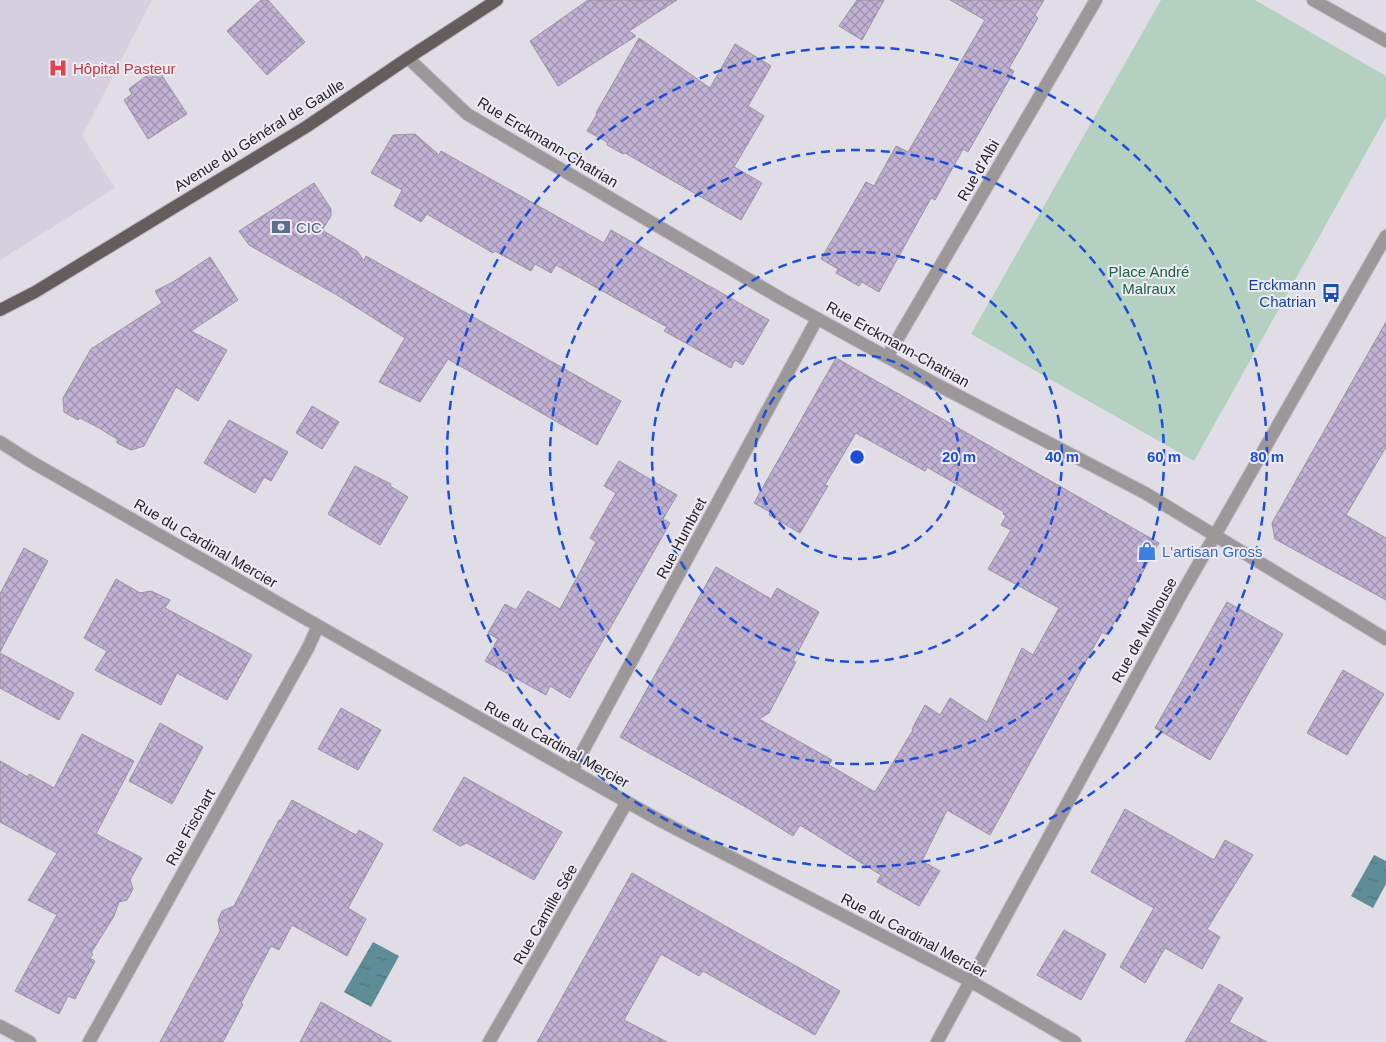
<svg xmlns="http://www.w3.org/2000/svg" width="1386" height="1042" viewBox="0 0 1386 1042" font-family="Arial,sans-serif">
<defs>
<pattern id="water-ripples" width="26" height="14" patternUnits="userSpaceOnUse" patternTransform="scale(1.25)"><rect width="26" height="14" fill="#5e8d97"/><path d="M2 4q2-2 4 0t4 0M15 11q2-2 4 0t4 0" fill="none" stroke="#4d737b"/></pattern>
<pattern id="building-cross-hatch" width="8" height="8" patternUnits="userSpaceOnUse" patternTransform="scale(1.25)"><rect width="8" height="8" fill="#c1b1d5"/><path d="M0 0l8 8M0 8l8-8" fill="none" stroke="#9d90ad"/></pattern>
</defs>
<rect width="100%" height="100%" fill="#e0dde6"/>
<path fill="#d6cfdf" d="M0,0H152L82,136L115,188L0,260Z"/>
<path fill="#b4d0c0" d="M1161,0H1255L1386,76V117L1194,461L971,334Z"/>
<g fill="url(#water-ripples)">
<path d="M1374,855L1386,861V884L1373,908L1351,896Z"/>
<path d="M373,942L399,956L371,1007L344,992Z"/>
</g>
<g fill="url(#building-cross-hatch)" stroke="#98949d">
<path d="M261,0H268L305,42L267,75L227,31Z"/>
<path d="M588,0H677L629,31L636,36L558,86L530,41Z"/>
<path d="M857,0H884L862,40L839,26Z"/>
<path d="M950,0H1044L1035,15L1038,18L1009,68L1014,71L968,152L963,149L935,200L931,198L879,292L862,282L859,286L836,273L838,269L821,259L866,182L874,186L896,146L908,152L985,20Z"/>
<path d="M639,38L710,88L735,44L771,66L748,106L764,116L734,167L762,183L741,220L625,153L623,154L607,145V142L587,131L597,114L596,113Z"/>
<path d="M157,68L187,114L148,139L124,100L132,94L129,89Z"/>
<path d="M415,134L439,155L441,151L604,243L611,230L769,320L743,365L735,360L731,368L664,331L667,327L556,265L551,273L535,264L531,271L495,251L493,253L427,214L421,222L394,206L402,190L371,173L393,135Z"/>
<path d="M314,183L331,209V216L322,230L357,251L364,261L366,256L621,401L597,445L448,359L420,402L379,382L405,338L337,295L249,245L239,231Z"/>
<path d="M210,257L238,300L191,331L227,350L198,401L176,387L144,446L131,450L117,443V439L99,428L80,418L78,420L64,412L63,398L91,349L162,303L155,291L173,282Z"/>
<path d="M1386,322V447L1346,515L1386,538V600L1275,539L1272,523Z"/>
<path d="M836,358L1159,543L1107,635L1102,632L990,835L947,810L922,861L940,871L919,906L877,882L881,875L800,825L793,836L744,806L620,737L716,567L771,599L777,588L819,612L793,661L796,662L769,713L759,719L832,760L829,765L875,792L913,730L912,729L925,705L940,715L950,698L987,722L1022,648L1033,655L1059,608L988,569L1011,530L1001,525L1006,516L1003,514L1004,512L927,467L925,471L856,433L825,485L828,486L800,533L769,515L770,512L754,503Z"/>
<path d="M312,406L339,422L322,449L296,433Z"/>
<path d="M229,420L288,452L271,481L264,477L255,493L204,463Z"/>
<path d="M619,461L677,495L663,519L670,523L570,698L550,686L546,695L485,661L498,639L488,633L505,604L516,610L528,591L560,609L596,542L590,538L616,493L604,486Z"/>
<path d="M355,466L391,484L390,486L408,497L380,545L328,514Z"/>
<path d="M24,548L48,561L0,652V594Z"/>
<path d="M116,579L140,593L151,591L170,600L165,608L252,655L227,700L177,673L161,705L95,670L107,651L84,638Z"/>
<path d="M1227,602L1283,634L1210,760L1155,728Z"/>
<path d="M0,653L74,693L59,720L0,688Z"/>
<path d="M1343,670L1384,694L1347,755L1307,733Z"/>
<path d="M341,708L381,730L358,770L318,749Z"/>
<path d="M160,723L203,747L172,804L129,781Z"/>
<path d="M82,734L134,761L96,834L142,858L130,880L133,889L127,900L119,902L114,916L91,953L93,954L90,958L95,961L75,999L68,996L59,1014L15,991L57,915L28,900L57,853L0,822V761L28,777L29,774L54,788Z"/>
<path d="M464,777L562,832L534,880L467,843L460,846L433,830Z"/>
<path d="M292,800L356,835L359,830L383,844L348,908L366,919L347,956L292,925L279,950L271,946L241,1003L243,1004L223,1042H160L220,931L218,920L222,911L234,906L279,820H281Z"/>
<path d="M1125,809L1214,860L1225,840L1253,855L1207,929L1220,937L1202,969L1165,948L1145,983L1120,967L1154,908L1091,872Z"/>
<path d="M632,873L840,991L815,1035L703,971L699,976L661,954L624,1020L667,1042H537Z"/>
<path d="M1064,930L1106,954L1081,1000L1037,975Z"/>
<path d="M1219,984L1243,998L1229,1022L1267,1042H1185Z"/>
<path d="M321,1002L392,1042H300Z"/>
</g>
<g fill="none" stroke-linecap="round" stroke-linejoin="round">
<g stroke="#bbb8c0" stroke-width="14">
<g id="minor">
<path d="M1313,0L1386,41"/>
<path d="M408,58L467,114L782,299L932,382L1145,493L1386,639"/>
<path d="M887,357L1096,0"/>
<path d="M0,442L30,461L572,771L659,820L970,981L1075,1042"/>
<path d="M572,771L817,319"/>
<path d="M0,1026L30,1042"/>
<path d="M89,1042L308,648L318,626"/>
<path d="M489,1042L627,802"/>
<path d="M937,1042L1182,593L1386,236"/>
</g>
</g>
<g stroke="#bbb8c0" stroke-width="14">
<path id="major" d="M0,310L35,292L306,127L408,58L497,0"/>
</g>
<use href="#minor" stroke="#9c9798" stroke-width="12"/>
<use href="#major" stroke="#645c5d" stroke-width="12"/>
</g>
<g fill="none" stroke="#1d4ed8" stroke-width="2.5" stroke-dasharray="9 6">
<circle cx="857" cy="457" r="102"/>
<circle cx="857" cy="457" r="205"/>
<circle cx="857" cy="457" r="307"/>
<circle cx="857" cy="457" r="410"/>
</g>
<defs>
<g id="hospital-bare" transform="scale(1.5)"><path d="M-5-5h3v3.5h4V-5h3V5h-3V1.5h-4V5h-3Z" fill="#e0444e" stroke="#eeeaf3" stroke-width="2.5" paint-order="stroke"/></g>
<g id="bank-bare" transform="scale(1.5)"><path d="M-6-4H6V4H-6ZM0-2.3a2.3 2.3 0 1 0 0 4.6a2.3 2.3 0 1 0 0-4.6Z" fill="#5c6f8a" stroke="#eeeaf3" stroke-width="2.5" paint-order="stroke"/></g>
<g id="bus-bare" transform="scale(1.5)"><path d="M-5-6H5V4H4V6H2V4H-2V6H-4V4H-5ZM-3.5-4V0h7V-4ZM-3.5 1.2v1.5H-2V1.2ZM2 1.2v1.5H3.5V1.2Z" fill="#1a4fb4" stroke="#eeeaf3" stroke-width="2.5" paint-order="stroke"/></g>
<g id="shop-bare" transform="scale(1.5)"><path d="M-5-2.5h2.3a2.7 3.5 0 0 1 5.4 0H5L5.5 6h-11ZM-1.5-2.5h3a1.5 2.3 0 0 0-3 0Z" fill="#3f7fe0" stroke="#eeeaf3" stroke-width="2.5" paint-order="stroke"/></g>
</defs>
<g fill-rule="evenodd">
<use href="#hospital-bare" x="58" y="68"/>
<use href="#bank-bare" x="281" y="227"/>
<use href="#bus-bare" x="1331" y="293"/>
<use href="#shop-bare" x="1147" y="551"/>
</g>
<g text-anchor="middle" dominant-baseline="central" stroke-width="4" stroke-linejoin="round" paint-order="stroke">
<g font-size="15" fill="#be3a42" stroke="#eeeaf3" text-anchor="start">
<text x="73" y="68">Hôpital Pasteur</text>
</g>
<g font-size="15" fill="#252327" stroke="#eeeaf3">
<text transform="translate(259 135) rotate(-32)">Avenue du Général de Gaulle</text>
<text transform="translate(548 142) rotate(31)">Rue Erckmann-Chatrian</text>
<text transform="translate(978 170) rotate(-60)">Rue d'Albi</text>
<text transform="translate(898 344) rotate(29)">Rue Erckmann-Chatrian</text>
<text transform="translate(681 538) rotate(-62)">Rue Humbret</text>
<text transform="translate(206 543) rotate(30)">Rue du Cardinal Mercier</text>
<text transform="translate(1144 630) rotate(-61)">Rue de Mulhouse</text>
<text transform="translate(557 744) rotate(29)">Rue du Cardinal Mercier</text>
<text transform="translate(190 827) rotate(-61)">Rue Fischart</text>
<text transform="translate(545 914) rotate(-60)">Rue Camille Sée</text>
<text transform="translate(914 935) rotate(28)">Rue du Cardinal Mercier</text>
</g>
<g font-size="15" fill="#4e5e75" stroke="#eeeaf3" text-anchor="start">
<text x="296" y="227">CIC</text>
</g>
<g font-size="15" fill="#1d6042" stroke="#eeeaf3">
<text x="1149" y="271">Place André<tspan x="1149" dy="17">Malraux</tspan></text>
</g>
<g font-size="15" fill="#164399" stroke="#eeeaf3" text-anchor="end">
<text x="1316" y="284">Erckmann<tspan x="1316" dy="17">Chatrian</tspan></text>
</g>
<g font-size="15" fill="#366cbe" stroke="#eeeaf3" text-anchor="start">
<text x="1162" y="551">L'artisan Gross</text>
</g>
</g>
<circle cx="857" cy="457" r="8" fill="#1d4ed8" stroke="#eeeaf3" stroke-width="2.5"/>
<g font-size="15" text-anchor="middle" font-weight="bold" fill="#1d4ed8" stroke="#eeeaf3" stroke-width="4" stroke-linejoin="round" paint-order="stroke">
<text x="959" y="462">20 m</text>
<text x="1062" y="462">40 m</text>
<text x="1164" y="462">60 m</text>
<text x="1267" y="462">80 m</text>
</g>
</svg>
